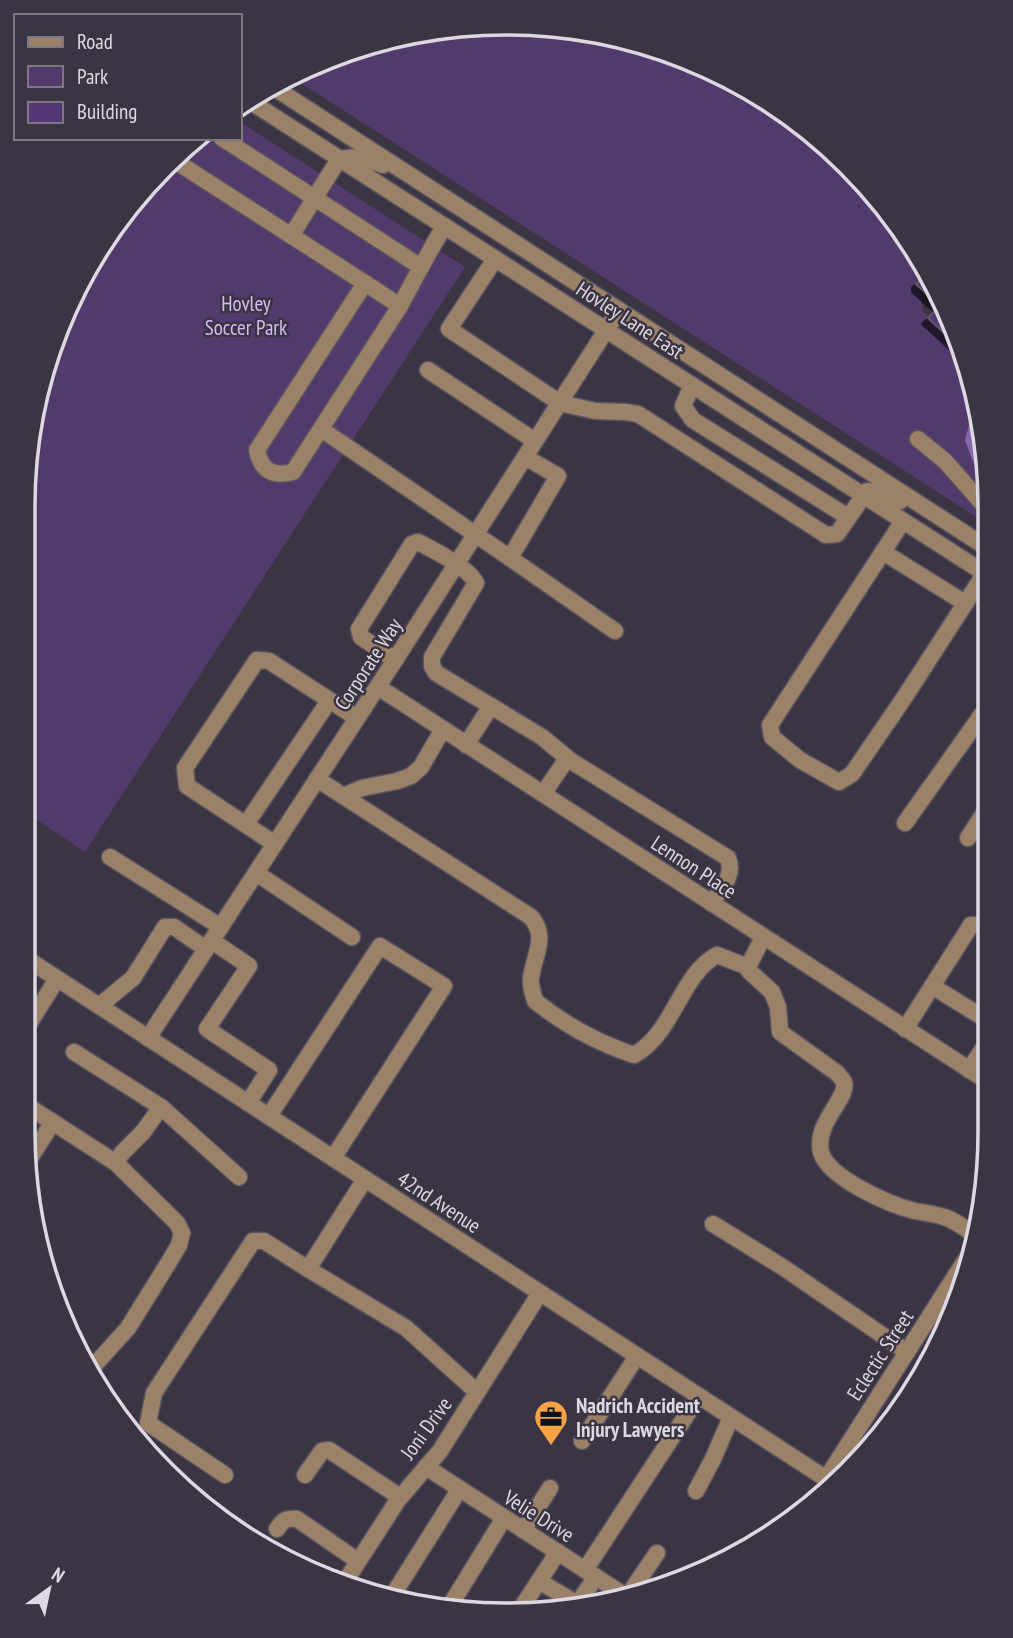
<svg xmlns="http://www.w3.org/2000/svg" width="1013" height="1638" viewBox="0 0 1013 1638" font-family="'PT Sans Narrow',sans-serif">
<defs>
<filter id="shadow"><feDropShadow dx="-6" dy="6" stdDeviation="0" flood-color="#0009"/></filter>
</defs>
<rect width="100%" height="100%" fill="#3b3543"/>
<g fill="#523b6c">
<path d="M539,24L632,39L721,73L801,123L870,188L918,255L913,259L923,311L966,357L989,474V525L290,76L351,48L444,27Z"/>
<path d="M240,122L465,267L85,852L25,812L27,444L59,322L123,212L188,143L194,138H240Z"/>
</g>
<path fill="#8667aa" d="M978,420L989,474V492L981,484L965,440L970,422Z"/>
<path fill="#553675" stroke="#605969" stroke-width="2" filter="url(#shadow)" d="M928,271L965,351V352L928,318L940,306L916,284Z"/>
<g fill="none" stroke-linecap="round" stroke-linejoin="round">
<g stroke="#585360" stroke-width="19">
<g id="minor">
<path d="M270,85L989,549"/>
<path d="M248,100L989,576"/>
<path d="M172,159L365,283L257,450C261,471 273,477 293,472L400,306L421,267L222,138"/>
<path d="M291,236L339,159L358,157L383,165"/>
<path d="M495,259L449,329L560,403L595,411L626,412L638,414L826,535L837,534L867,491L879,492L900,501"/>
<path d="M421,267L444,226"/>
<path d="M365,283L400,306"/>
<path d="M428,370L535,441"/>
<path d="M692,385L683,406L693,420L848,517"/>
<path d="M321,429L510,558L558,476L525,457"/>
<path d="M918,439L945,461L989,511"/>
<path d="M903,521L770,725L772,737L800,760L839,782L852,774L904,698L985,573"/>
<path d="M883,552L965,603"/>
<path d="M510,558L615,631"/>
<path d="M395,660L361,637L359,629L412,544L418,542C434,550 469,568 476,583L432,657V666L436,673L542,737L571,761"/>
<path d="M378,687L987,1081"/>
<path d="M466,745L491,706"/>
<path d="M317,779L531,917C548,937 534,955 531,978C530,986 533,993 535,1001C565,1025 598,1043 634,1055C674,1033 680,975 717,955L748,967"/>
<path d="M543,794L564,763L571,761L728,858C735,876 721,889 711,903"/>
<path d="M343,796L362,788L397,781L411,776L421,767L443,729"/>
<path d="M905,823L988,706"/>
<path d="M246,824L329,701"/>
<path d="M968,838L988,807"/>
<path d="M275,844L187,786L185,768L257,660L269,661L357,718"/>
<path d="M110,857L221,927"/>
<path d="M256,873L352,937"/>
<path d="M763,937L748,967L749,971L772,992L778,1007L780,1032L837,1073C839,1076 842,1078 844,1082C849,1098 814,1123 821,1152C828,1178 890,1205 915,1211C926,1213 937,1214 947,1218C957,1222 966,1229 975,1235"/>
<path d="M212,941L249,966L207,1029L269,1070L248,1103"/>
<path d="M24,957L831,1482"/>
<path d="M932,986L987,1020"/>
<path d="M99,1006L133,978L165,927H174L206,949"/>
<path d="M905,1029L971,925H987"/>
<path d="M23,1033L57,979"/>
<path d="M148,1038L395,660L619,310"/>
<path d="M74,1052L161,1107L239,1177"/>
<path d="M969,1070L987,1043"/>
<path d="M23,1103L116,1163L177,1223L182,1233L179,1245L169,1262L128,1328L90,1370"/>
<path d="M269,1116L380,946L444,986L333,1158"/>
<path d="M28,1161L53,1122"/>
<path d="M116,1163L122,1153L143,1132L161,1107"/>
<path d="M713,1224L781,1266L907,1352"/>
<path d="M308,1269L406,1328L477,1392"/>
<path d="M582,1441L637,1356"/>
<path d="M426,1467L630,1599"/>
<path d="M225,1475L148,1423L154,1393L253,1241H264L308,1269L365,1179"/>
<path d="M305,1475L322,1451L329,1450L400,1497"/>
<path d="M826,1479L970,1253"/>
<path d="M696,1491L713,1459L731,1417"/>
<path d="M277,1529C283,1520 286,1518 297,1519L358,1561"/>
<path d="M523,1530L550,1488"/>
<path d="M585,1570L699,1396"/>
<path d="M539,1581L574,1602L580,1600L596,1577"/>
<path d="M343,1585L398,1500L440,1451L540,1293"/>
<path d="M627,1597L657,1553"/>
<path d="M391,1598L459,1490"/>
<path d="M448,1609L504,1518"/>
<path d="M520,1610L558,1552"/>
</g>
</g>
<use href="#minor" stroke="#9b8168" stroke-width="16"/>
</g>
<defs>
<g id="office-pin" transform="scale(1.75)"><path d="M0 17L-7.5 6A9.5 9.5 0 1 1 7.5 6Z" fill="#f5a346" stroke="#3b3543"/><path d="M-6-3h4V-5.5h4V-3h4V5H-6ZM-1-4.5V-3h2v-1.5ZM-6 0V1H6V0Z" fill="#111"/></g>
</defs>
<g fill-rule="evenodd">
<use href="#office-pin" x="551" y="1417"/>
</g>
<g text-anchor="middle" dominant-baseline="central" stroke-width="5" stroke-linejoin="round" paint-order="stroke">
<g font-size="21" fill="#d4bbf4" stroke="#3b3543">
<text x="246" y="303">Hovley<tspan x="246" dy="24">Soccer Park</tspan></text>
</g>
<g font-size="21" fill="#ddd9e2" stroke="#3b3543">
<text transform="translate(630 320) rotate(33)">Hovley Lane East</text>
<text transform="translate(368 664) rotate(-57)">Corporate Way</text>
<text transform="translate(694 867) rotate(33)">Lennon Place</text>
<text transform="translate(439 1202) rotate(33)">42nd Avenue</text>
<text transform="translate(880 1355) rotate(-57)">Eclectic Street</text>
<text transform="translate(426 1428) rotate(-54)">Joni Drive</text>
<text transform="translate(539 1516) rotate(32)">Velie Drive</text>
</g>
<g font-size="21" font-weight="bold" fill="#ddd9e2" stroke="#3b3543" text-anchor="start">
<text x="576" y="1405">Nadrich Accident<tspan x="576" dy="24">Injury Lawyers</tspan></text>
</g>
</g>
<path d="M0 0H1013V1638H0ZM506 35H507A471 471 0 0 1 978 506V1132A471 471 0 0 1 507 1603H506A471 471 0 0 1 35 1132V506A471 471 0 0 1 506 35Z" fill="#3b3543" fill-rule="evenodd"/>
<path fill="none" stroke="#ddd9e2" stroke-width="3.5" d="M506 35H507A471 471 0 0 1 978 506V1132A471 471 0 0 1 507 1603H506A471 471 0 0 1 35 1132V506A471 471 0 0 1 506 35Z"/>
<rect x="14" y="14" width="228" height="126" fill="#3b3543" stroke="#7c7783" stroke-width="2"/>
<rect x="28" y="37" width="35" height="10" fill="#9b8168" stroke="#7c7783" stroke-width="2"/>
<text x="77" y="49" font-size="21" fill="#ddd9e2">Road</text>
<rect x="28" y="66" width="35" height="21" fill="#523b6c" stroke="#7c7783" stroke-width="2"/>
<text x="77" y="84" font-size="21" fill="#ddd9e2">Park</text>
<rect x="28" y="102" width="35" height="21" fill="#553675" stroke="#7c7783" stroke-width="2"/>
<text x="77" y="119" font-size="21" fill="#ddd9e2">Building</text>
<g transform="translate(49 1589) rotate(33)" stroke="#3b3543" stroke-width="5" paint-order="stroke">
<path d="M0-5L12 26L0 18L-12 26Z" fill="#ddd9e2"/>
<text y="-10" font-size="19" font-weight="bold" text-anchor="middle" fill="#ddd9e2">N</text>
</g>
</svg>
